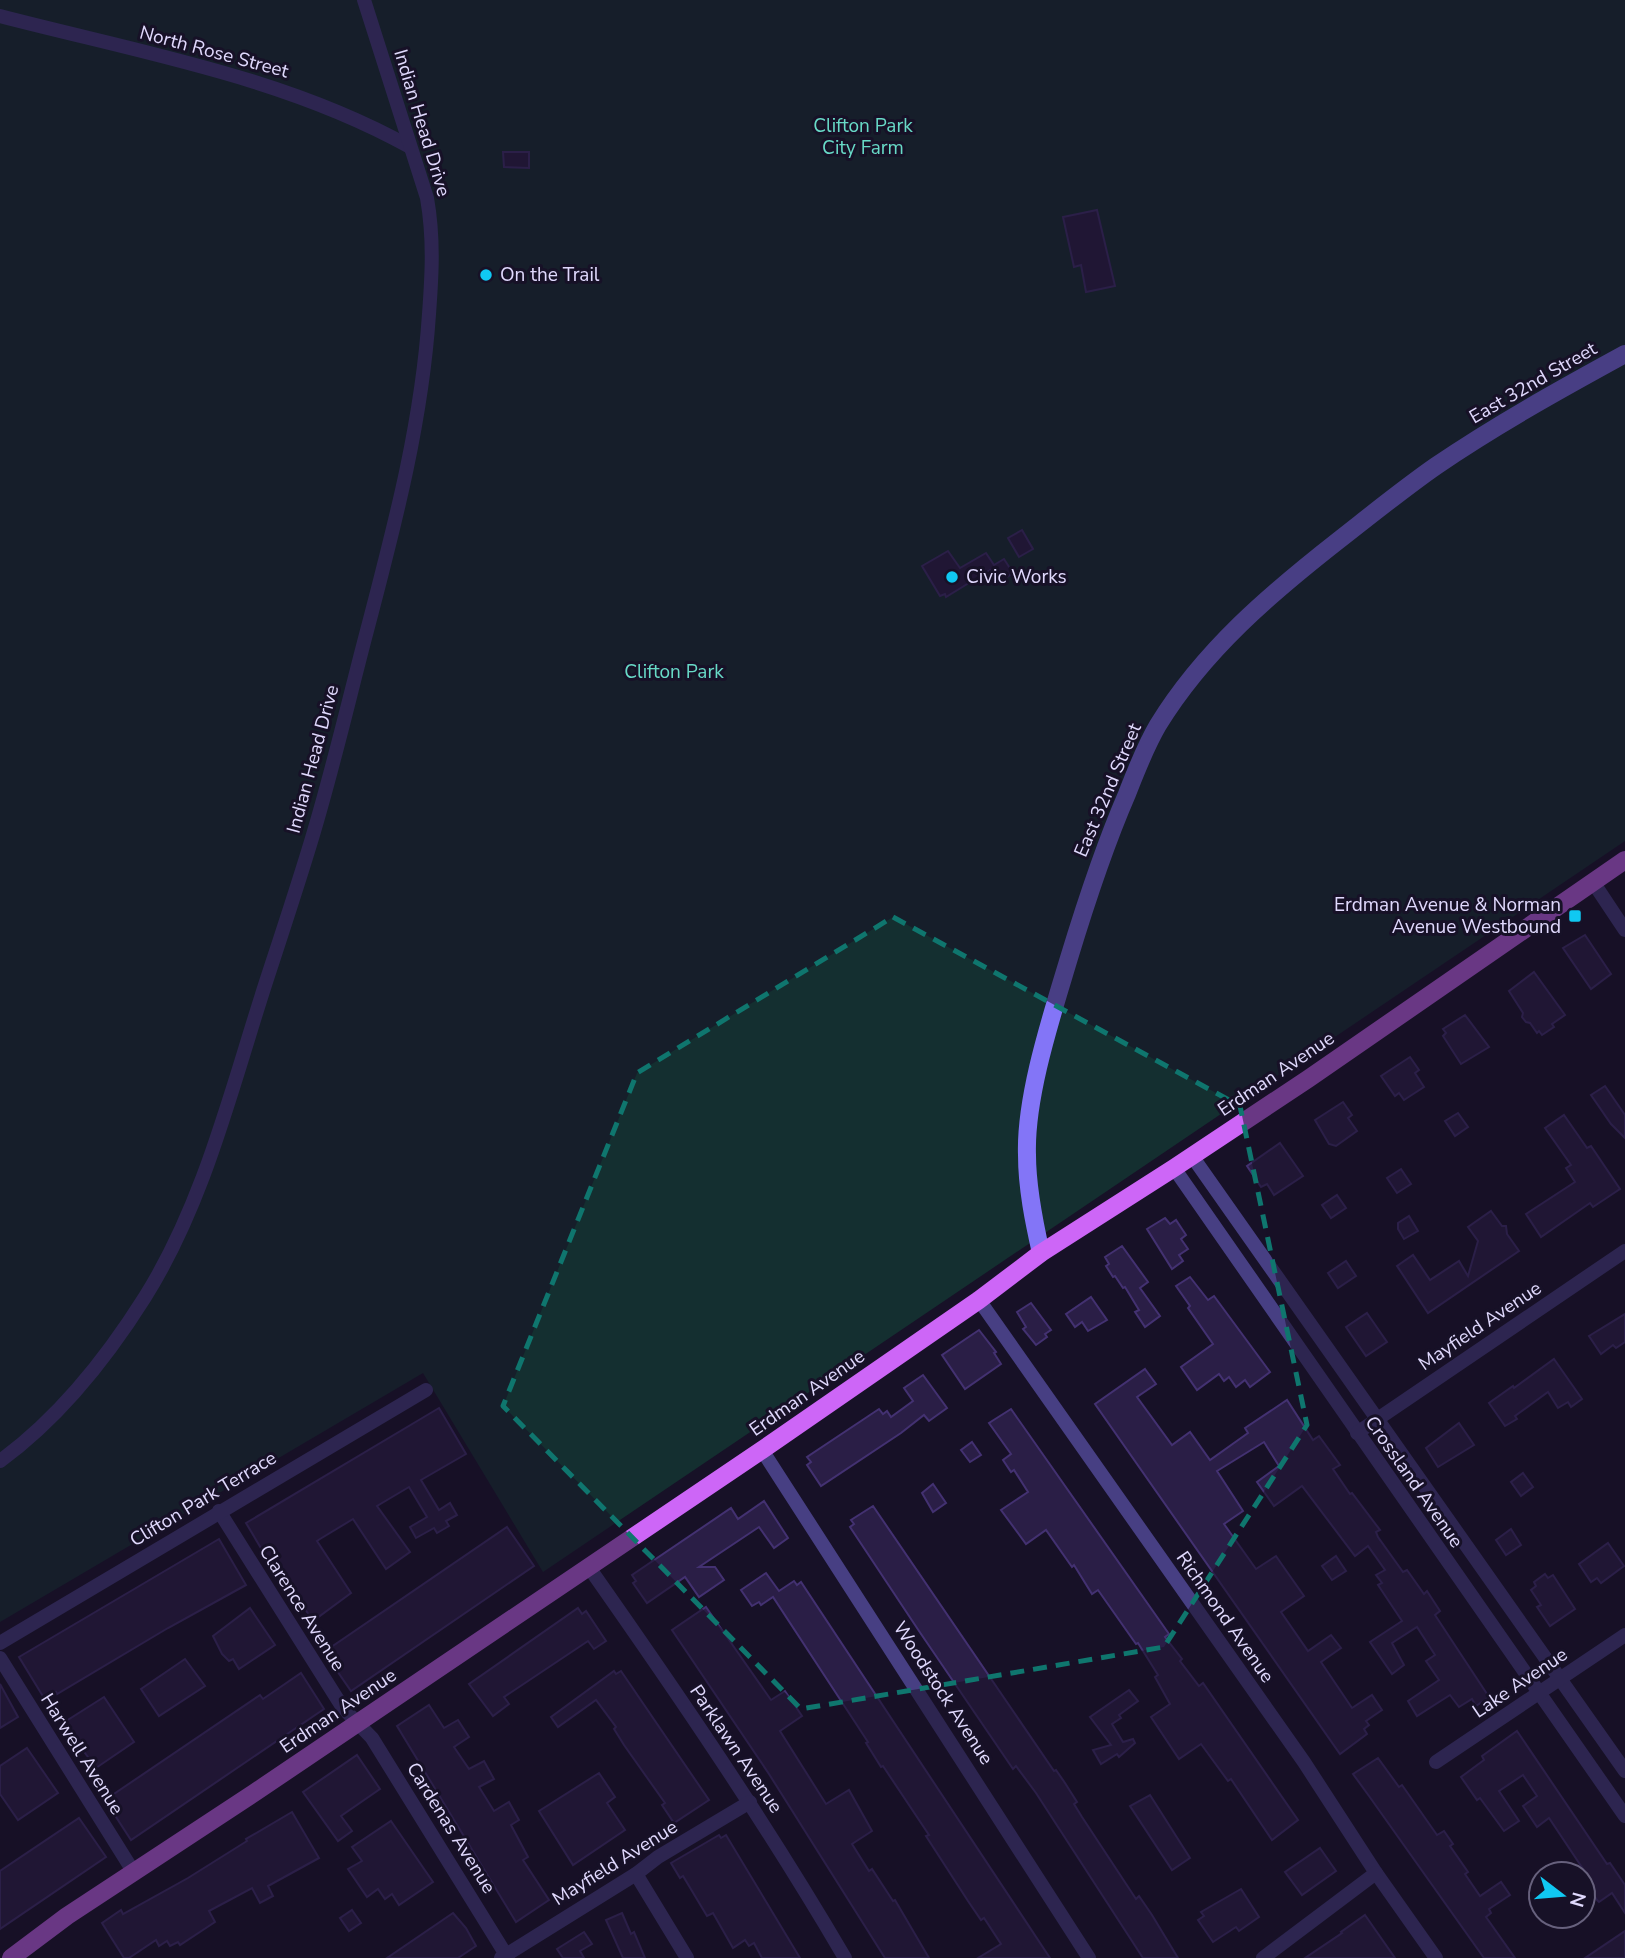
<svg xmlns="http://www.w3.org/2000/svg" width="1625" height="1958" viewBox="0 0 1625 1958" font-family="'Nunito Sans',sans-serif">
<rect width="100%" height="100%" fill="#171127"/>
<path fill="#142f30" d="M0,0H1625V841L543,1572L423,1373L0,1622Z"/>
<g fill="#2a1e46" stroke="#433171" stroke-width="2">
<path d="M503,152H529V168L504,167Z"/>
<path d="M1097,210L1115,286L1086,292L1081,265L1074,267L1063,217Z"/>
<path d="M1022,530L1033,549L1019,557L1008,538Z"/>
<path d="M948,551L960,568L986,553L994,565L1004,559L1013,573L998,583L990,570L946,597L945,594L940,596L922,566Z"/>
<path d="M1585,935L1611,974L1591,989L1563,948Z"/>
<path d="M1534,972L1565,1015L1552,1024L1554,1027L1542,1035L1539,1031L1537,1033L1530,1023L1526,1022L1522,1017L1523,1013L1509,991Z"/>
<path d="M1465,1015L1489,1047L1461,1064L1443,1036L1446,1033L1443,1029Z"/>
<path d="M1410,1057L1419,1070L1415,1073L1424,1087L1404,1100L1399,1093L1395,1096L1381,1076Z"/>
<path d="M1605,1086L1625,1115V1138L1611,1124L1591,1095Z"/>
<path d="M1343,1102L1352,1115L1348,1118L1357,1131L1336,1146L1329,1144L1315,1120Z"/>
<path d="M1458,1113L1468,1127L1455,1136L1445,1121Z"/>
<path d="M1564,1115L1587,1148L1591,1146L1620,1189L1593,1207L1590,1203L1541,1237L1526,1214L1575,1182L1566,1168L1571,1165L1545,1128Z"/>
<path d="M1280,1143L1303,1176L1274,1195L1267,1184L1261,1187L1247,1166Z"/>
<path d="M1401,1169L1411,1184L1397,1193L1387,1178Z"/>
<path d="M1337,1195L1346,1208L1331,1218L1322,1205Z"/>
<path d="M1491,1211L1502,1226H1506L1507,1234L1519,1251L1428,1313L1397,1266L1413,1255L1430,1280L1459,1261L1468,1276L1478,1241L1468,1227Z"/>
<path d="M1409,1216L1418,1231L1404,1239L1398,1229V1223Z"/>
<path d="M1165,1218L1170,1224L1176,1220L1186,1235L1181,1239L1188,1249L1179,1255L1183,1261L1172,1269L1147,1229Z"/>
<path d="M1122,1246L1148,1282L1140,1288L1160,1316L1145,1327L1135,1312L1139,1310L1125,1287L1123,1288L1115,1276L1113,1277L1106,1266L1109,1264L1105,1257Z"/>
<path d="M1346,1261L1356,1276L1338,1288L1328,1273Z"/>
<path d="M1190,1277L1208,1300L1214,1296L1270,1372L1250,1387L1245,1380L1236,1387L1229,1377L1224,1381L1219,1374L1197,1390L1181,1367L1213,1344L1188,1308L1190,1306L1176,1286Z"/>
<path d="M1091,1297L1107,1320L1088,1331L1082,1322L1075,1327L1066,1314Z"/>
<path d="M1031,1303L1051,1330L1045,1334L1047,1337L1036,1345L1023,1329L1026,1327L1017,1312Z"/>
<path d="M1367,1313L1387,1342L1366,1356L1346,1327Z"/>
<path d="M1625,1314V1342L1616,1348L1613,1345L1601,1354L1589,1336Z"/>
<path d="M979,1330L996,1352L994,1353L1001,1364L965,1389L942,1355Z"/>
<path d="M1554,1359L1582,1399L1571,1407L1568,1402L1558,1408L1548,1392L1515,1416L1517,1419L1505,1426L1489,1403L1513,1386L1514,1388Z"/>
<path d="M1145,1369L1156,1384L1137,1397L1172,1445L1190,1432L1210,1460L1248,1433L1245,1428L1287,1400L1313,1440L1319,1436L1340,1465L1333,1469L1350,1494L1352,1493L1380,1530L1376,1532L1378,1537L1403,1572L1407,1570L1424,1594L1427,1591L1440,1611L1435,1615L1489,1697L1476,1706L1472,1699L1459,1707L1450,1695L1417,1716L1408,1701L1439,1680L1426,1661L1435,1655L1417,1627L1392,1643L1404,1665L1392,1674L1370,1642L1402,1621L1378,1585L1382,1583L1376,1575L1385,1570L1368,1546L1355,1556L1302,1486L1274,1506L1257,1482L1279,1466L1264,1442L1217,1471L1243,1511L1224,1524L1256,1569L1276,1556L1285,1569L1304,1596L1281,1612L1308,1651L1331,1635L1341,1648L1321,1662L1352,1708L1372,1695L1382,1710L1366,1721L1369,1725L1364,1729L1367,1734L1340,1754L1095,1404Z"/>
<path d="M923,1375L947,1408L929,1421L924,1415L901,1433L821,1486L807,1465L811,1462L807,1457L879,1409L883,1414L887,1411L891,1417L913,1401L904,1388Z"/>
<path d="M439,1408L466,1454L421,1480L439,1510L450,1503L457,1515L446,1521L449,1526L437,1533L434,1528L416,1538L410,1527L427,1517L409,1487L377,1506L410,1552L386,1569L353,1519L320,1539L317,1541L351,1593L313,1621L278,1568L274,1570L246,1523Z"/>
<path d="M1011,1409L1169,1634L1165,1637L1182,1659L1180,1661L1199,1686L1203,1683L1298,1820L1272,1840L1231,1779L1228,1781L1201,1744L1179,1759L1151,1717L1170,1704L1155,1677L1158,1675L1138,1643L1136,1644L1098,1590L1092,1594L1074,1565L1072,1567L1046,1530L1026,1544L1001,1510L1028,1492L1014,1470L1011,1472L1003,1460L1011,1454L989,1423Z"/>
<path d="M1459,1423L1474,1445L1438,1467L1426,1448Z"/>
<path d="M972,1442L981,1455L970,1462L961,1450Z"/>
<path d="M1523,1473L1533,1487L1521,1496L1511,1482Z"/>
<path d="M933,1484L946,1503L933,1512L922,1493Z"/>
<path d="M764,1501L788,1538L774,1548L759,1527L699,1567H715L724,1580L699,1597L685,1577L647,1603L633,1583L636,1581L632,1575L731,1508L738,1519Z"/>
<path d="M873,1506L1054,1771L1056,1770L1065,1783L1077,1802L1074,1804L1082,1817L1136,1899L1139,1896L1152,1915L1178,1958H1143L1036,1793L1016,1766L1013,1769L919,1631L850,1527L854,1524L851,1520Z"/>
<path d="M507,1527L534,1566L351,1691L324,1652Z"/>
<path d="M1511,1529L1521,1545L1506,1555L1496,1540Z"/>
<path d="M219,1539L246,1585L168,1628L57,1694L56,1692L44,1698L19,1657Z"/>
<path d="M1608,1543L1624,1566L1601,1583L1597,1578L1591,1582L1579,1564Z"/>
<path d="M1336,1556L1346,1571L1332,1580L1322,1566Z"/>
<path d="M766,1573L779,1591L794,1581L797,1585L801,1582L1050,1958H978L1001,1944L984,1918L981,1920L968,1901L926,1836L929,1835L883,1766L881,1767L866,1743L868,1742L773,1597L761,1605L759,1602L752,1606L741,1590Z"/>
<path d="M1545,1574L1548,1578L1553,1575L1575,1609L1550,1626L1537,1607L1541,1605L1531,1590L1536,1586L1534,1582Z"/>
<path d="M706,1607L771,1700L785,1691L802,1716L780,1731L826,1804L849,1790L872,1831L852,1844L869,1871L872,1869L893,1901L895,1900L929,1958H885L769,1774L672,1630Z"/>
<path d="M250,1608L275,1645L239,1669L233,1659L229,1661L222,1654L213,1636Z"/>
<path d="M578,1608L582,1614L586,1611L606,1641L594,1649L588,1641L504,1697L509,1704L493,1716L469,1684Z"/>
<path d="M185,1659L205,1686L159,1716L141,1689Z"/>
<path d="M614,1671L616,1674L621,1671L709,1800L674,1823L662,1805L665,1803L624,1745L614,1729L616,1727L596,1700L558,1727L551,1717Z"/>
<path d="M301,1673L324,1709L131,1840L105,1800L260,1695L263,1699Z"/>
<path d="M0,1684L18,1717L0,1728Z"/>
<path d="M1129,1690L1138,1701L1119,1715L1121,1718L1112,1724L1123,1742L1133,1739L1135,1743L1119,1757L1117,1754L1101,1764L1093,1750L1111,1745L1090,1717Z"/>
<path d="M104,1697L134,1742L96,1768L63,1723Z"/>
<path d="M429,1705L444,1728L458,1720L469,1737L454,1747L469,1769L484,1761L494,1779L479,1787L494,1811L509,1802L519,1820L511,1825L528,1857L523,1860L549,1900L516,1922L397,1726Z"/>
<path d="M1517,1731L1607,1864L1610,1863L1625,1885V1913L1612,1893L1599,1902L1597,1900L1583,1879L1582,1874L1585,1872L1549,1818L1537,1827L1523,1806L1537,1796L1523,1775L1499,1791L1519,1821L1504,1831L1480,1798L1477,1800L1461,1777L1484,1760L1482,1756Z"/>
<path d="M27,1748L58,1793L18,1820L0,1794V1766Z"/>
<path d="M357,1755L380,1789L341,1816L352,1831L338,1841L303,1792Z"/>
<path d="M1378,1758L1399,1787L1402,1785L1437,1835L1444,1831L1453,1844L1450,1846L1468,1872L1465,1874L1480,1896L1501,1882L1510,1895L1489,1909L1491,1913L1486,1917L1515,1958H1484L1369,1796L1353,1774Z"/>
<path d="M599,1773L615,1797L607,1803L625,1830L573,1865L539,1811Z"/>
<path d="M1150,1795L1190,1858L1172,1870L1130,1806Z"/>
<path d="M292,1812L319,1858L268,1886L273,1896L260,1903L252,1888L209,1911L215,1922L180,1945L178,1942L170,1946L167,1941L159,1946L156,1940L129,1958H124L102,1923L121,1910L123,1914L188,1878L247,1841L246,1839Z"/>
<path d="M79,1818L106,1857L0,1929V1871Z"/>
<path d="M391,1821L433,1882L399,1905L392,1894L385,1899L378,1889L367,1897L348,1869L362,1861L352,1847Z"/>
<path d="M719,1835L721,1838L726,1835L800,1958H762L754,1943L749,1946L745,1940L733,1948L713,1913L707,1916L683,1876L680,1878L671,1863Z"/>
<path d="M1320,1848L1336,1871L1302,1895L1285,1872Z"/>
<path d="M1241,1889L1259,1917L1239,1931L1236,1927L1213,1942L1198,1920L1204,1916L1201,1912Z"/>
<path d="M352,1910L361,1923L349,1931L340,1918Z"/>
<path d="M453,1913L466,1928L476,1946L458,1958H387Z"/>
<path d="M622,1913L631,1934L634,1932L645,1958H623L606,1920Z"/>
<path d="M1365,1915L1395,1958H1305L1342,1933L1341,1932Z"/>
<path d="M1625,1931V1958H1585Z"/>
<path d="M584,1932L592,1944L580,1951L584,1958H563L557,1949Z"/>
</g>
<g fill="none" stroke-linecap="round" stroke-linejoin="round">
<g stroke="#473f83" stroke-width="14">
<path d="M0,16C138,52 285,77 410,147"/>
<path d="M1593,882L1625,930"/>
<path d="M1192,1156L1625,1771"/>
<path d="M1174,1168L1625,1816"/>
<path d="M979,1300L1304,1762L1376,1873L1436,1958"/>
<path d="M1357,1433L1625,1251"/>
<path d="M762,1450L1089,1958"/>
<path d="M0,1461C59,1418 106,1359 145,1297C204,1203 231,1090 265,985C280,939 295,894 309,848C332,774 349,698 369,623C396,520 422,420 429,314C432,274 434,238 427,198L364,0"/>
<path d="M219,1511L343,1708L372,1738L508,1958"/>
<path d="M588,1566C678,1694 766,1823 845,1958"/>
<path d="M0,1643L426,1390"/>
<path d="M0,1658L133,1871"/>
<path d="M1436,1762L1625,1635"/>
<path d="M636,1874L687,1958"/>
<path d="M501,1958L636,1874L658,1857L750,1802"/>
<path d="M1263,1958L1376,1873"/>
</g>
<path stroke="#8375f7" stroke-width="18" d="M1041,1253C1034,1222 1027,1188 1027,1155C1025,1096 1052,1015 1069,958C1086,902 1104,847 1127,794C1136,771 1145,747 1158,725C1204,650 1270,594 1339,540C1371,515 1403,489 1436,466C1496,425 1561,389 1625,354"/>
<path stroke="#cd66f7" stroke-width="18" d="M11,1958L67,1916L254,1793L762,1450L979,1300L1041,1253L1174,1168L1308,1079L1625,860"/>
</g>
<path d="M0 0H1625V1958H0ZM893,917L1240,1106L1307,1425L1164,1647L801,1709L503,1406L637,1073Z" fill="#171127" fill-opacity=".55" fill-rule="evenodd"/>
<path fill="none" stroke="#0f766e" stroke-width="5" stroke-dasharray="14 9" stroke-linejoin="round" d="M893,917L1240,1106L1307,1425L1164,1647L801,1709L503,1406L637,1073Z"/>
<g fill="#10c8f2" stroke="#171127" stroke-width="2.5">
<circle cx="486" cy="275" r="7"/>
<circle cx="952" cy="577" r="7"/>
<rect x="1568" y="909" width="14" height="14" rx="3.5"/>
</g>
<g text-anchor="middle" dominant-baseline="central" stroke-width="6" stroke-linejoin="round" paint-order="stroke">
<g font-size="19" fill="#e0d9fd" stroke="#171127">
<text transform="translate(214 52) rotate(15)">North Rose Street</text>
<text transform="translate(422 123) rotate(73)">Indian Head Drive</text>
<text transform="translate(1533 383) rotate(-30)">East 32nd Street</text>
<text transform="translate(313 759) rotate(-75)">Indian Head Drive</text>
<text transform="translate(1108 790) rotate(-67)">East 32nd Street</text>
<text transform="translate(1276 1074) rotate(-34)">Erdman Avenue</text>
<text transform="translate(1480 1326) rotate(-34)">Mayfield Avenue</text>
<text transform="translate(807 1393) rotate(-35)">Erdman Avenue</text>
<text transform="translate(1414 1482) rotate(55)">Crossland Avenue</text>
<text transform="translate(203 1499) rotate(-31)">Clifton Park Terrace</text>
<text transform="translate(302 1608) rotate(58)">Clarence Avenue</text>
<text transform="translate(1225 1617) rotate(55)">Richmond Avenue</text>
<text transform="translate(1520 1683) rotate(-34)">Lake Avenue</text>
<text transform="translate(943 1693) rotate(57)">Woodstock Avenue</text>
<text transform="translate(338 1711) rotate(-34)">Erdman Avenue</text>
<text transform="translate(736 1749) rotate(56)">Parklawn Avenue</text>
<text transform="translate(82 1754) rotate(58)">Harwell Avenue</text>
<text transform="translate(451 1828) rotate(58)">Cardenas Avenue</text>
<text transform="translate(615 1863) rotate(-32)">Mayfield Avenue</text>
</g>
<g font-size="19" fill="#68dac7" stroke="#171127">
<text x="863" y="126">Clifton Park<tspan x="863" dy="22">City Farm</tspan></text>
<text x="674" y="672">Clifton Park</text>
</g>
<g font-size="19" fill="#e0d9fd" stroke="#171127" text-anchor="start">
<text x="500" y="275">On the Trail</text>
<text x="966" y="577">Civic Works</text>
<text x="1561" y="905" text-anchor="end">Erdman Avenue &amp; Norman<tspan x="1561" dy="22">Avenue Westbound</tspan></text>
</g>
</g>
<g transform="translate(1562 1895) rotate(106)"><circle r="33" fill="#171127" stroke="#67617d" stroke-width="2"/>
<path d="M0-5L12 26L0 18L-12 26Z" fill="#10c8f2"/>
<text y="-10" font-size="19" font-weight="bold" text-anchor="middle" fill="#e0d9fd">N</text>
</g>
</svg>
